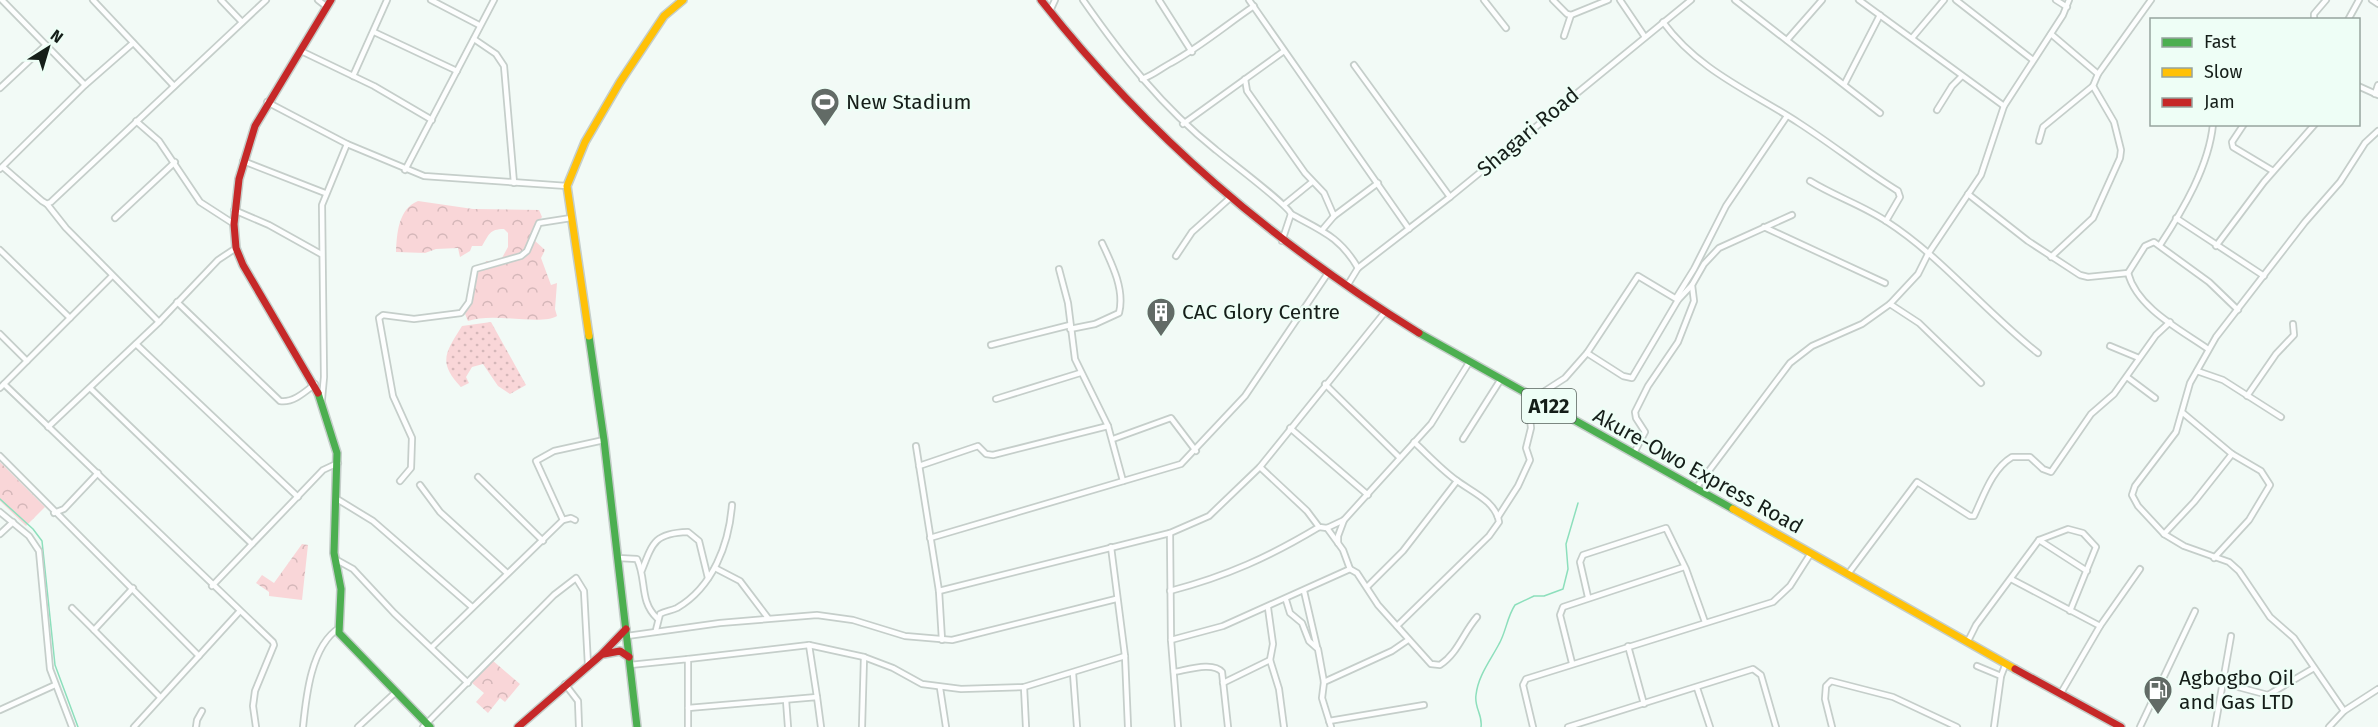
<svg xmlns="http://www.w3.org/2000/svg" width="2378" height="727" viewBox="0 0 2378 727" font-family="'Fira Sans',sans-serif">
<defs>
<pattern id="grass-dots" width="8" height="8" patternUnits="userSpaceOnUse" patternTransform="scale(1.5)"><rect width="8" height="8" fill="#f9d6d8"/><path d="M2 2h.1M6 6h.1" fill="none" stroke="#d5b7b9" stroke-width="1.8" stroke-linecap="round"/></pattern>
<pattern id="forest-crowns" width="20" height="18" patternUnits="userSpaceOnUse" patternTransform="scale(1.5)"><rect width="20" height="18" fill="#f9d6d8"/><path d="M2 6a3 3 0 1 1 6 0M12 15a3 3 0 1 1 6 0" fill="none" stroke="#d5b7b9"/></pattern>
</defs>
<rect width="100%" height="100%" fill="#f2faf6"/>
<path fill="url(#grass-dots)" d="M491,322L526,385L510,394L498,386L483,364L472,367L466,377L469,383L461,387C437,362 446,352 462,326Z"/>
<g fill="url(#forest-crowns)">
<path d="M418,201L473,209L539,210L542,217L537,223L534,240L545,250L541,258L551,285L557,283L555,309L557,316C541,326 494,312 468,321L463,309L471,296L477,269H483L486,261H494L497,267L508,247V233L504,229C489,229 489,235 482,246H472L470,251L460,257L458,248L436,249L425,253L396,252C397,234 398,209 418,201Z"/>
<path d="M0,462L45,507L26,526L0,501Z"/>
<path d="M302,544L308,545L302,600L269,596V592L256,583L262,575L274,583Z"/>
<path d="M492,660L520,684L505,702L500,698L488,713L476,702L484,693L472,683Z"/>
</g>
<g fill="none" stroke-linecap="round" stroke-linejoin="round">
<g stroke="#8ddfbc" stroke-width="1.5">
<path d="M0,499L33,529L42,541L55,665L78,727"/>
<path d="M1481,727C1483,715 1474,708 1476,695C1478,676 1490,661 1499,644C1506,632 1507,617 1515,605L1534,596H1544L1563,589L1568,569L1566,544L1578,503"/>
</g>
<g stroke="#c5ceca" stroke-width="8">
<g id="street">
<path d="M2,0L85,85"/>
<path d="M93,0L174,86"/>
<path d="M221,0L242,22"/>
<path d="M318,0L327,7"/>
<path d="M431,0L479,25"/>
<path d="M1083,0C1122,56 1162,107 1216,150C1228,160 1288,205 1291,214L1282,241"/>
<path d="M1159,0L1192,52"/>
<path d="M1249,0L1409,229"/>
<path d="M1484,0L1506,28"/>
<path d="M1553,0L1567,14L1571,15L1608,0"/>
<path d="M1620,0L1645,37"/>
<path d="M1735,0L1880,113"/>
<path d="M1859,0L2004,106"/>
<path d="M1956,0L2033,60"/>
<path d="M2056,0L2067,7"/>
<path d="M2372,0L2378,4"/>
<path d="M1050,11L1055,0"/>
<path d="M2314,20V14L2326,0"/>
<path d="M2348,20L2359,0"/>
<path d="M1663,22C1699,71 1750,91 1799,123C1833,145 1864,170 1898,191L1900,197L1886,221"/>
<path d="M374,32L457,71"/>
<path d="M2051,34L2098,74L2093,86L2114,122L2121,150L2120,158L2093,218L2051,257"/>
<path d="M1564,36L1571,15"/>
<path d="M1912,38L1944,0"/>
<path d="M474,39L496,54L504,66L514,183"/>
<path d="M1787,40L1822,0"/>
<path d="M301,51L374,86L432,120"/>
<path d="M1354,65L1450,197"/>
<path d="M2098,74L2151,0"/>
<path d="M353,76L387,0"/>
<path d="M1142,79C1154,75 1161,68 1171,63C1200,47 1226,25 1254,6"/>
<path d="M1245,79L1247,91L1305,173L1324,193L1334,216L1378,183"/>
<path d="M1845,83L1880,15"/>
<path d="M2358,86L2378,95"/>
<path d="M0,88L46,45"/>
<path d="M2375,94L2378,85"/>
<path d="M267,102L347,144"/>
<path d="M1937,110L1952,86L1962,76"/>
<path d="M136,121L159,141L200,202L234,224"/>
<path d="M1183,124L1284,51"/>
<path d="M2244,124L2232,142L2233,147L2273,171"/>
<path d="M2039,141L2043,127L2093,86"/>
<path d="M243,161L325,193"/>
<path d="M3,167L42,201L47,204L51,202L266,0"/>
<path d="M0,169L85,85L133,43"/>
<path d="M405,170L494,0"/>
<path d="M1810,181C1834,196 1862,205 1886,221C1942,257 1985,312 2038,353"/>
<path d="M1968,194L2028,241L2080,275L2088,277L2128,273C2137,308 2181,330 2208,349"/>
<path d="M47,204L66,228L159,322L218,260L236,248"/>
<path d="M1285,204L1312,182"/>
<path d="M234,210L269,225L321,254"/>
<path d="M1291,214C1322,231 1340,237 1358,268"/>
<path d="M115,218L175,162"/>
<path d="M2176,218L2264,276"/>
<path d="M1764,227L1885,283"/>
<path d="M1323,229L1334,216"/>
<path d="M2160,245C2183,210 2209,166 2213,124"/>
<path d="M2216,246L2264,182L2315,124"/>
<path d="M0,250L70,318"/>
<path d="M1176,256L1192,232L1230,198"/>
<path d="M1059,269L1068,303L1075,359L1108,426L1123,481"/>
<path d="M2128,273L2145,246L2154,242L2209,282L2238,310"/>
<path d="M1347,286L1358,268L1450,197L1691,0"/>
<path d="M1676,298L1694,269L1726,206L1787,116"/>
<path d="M177,302L280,401C293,403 305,392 315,384"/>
<path d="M1890,304L1919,323L1981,383"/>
<path d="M1070,329L1095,324L1119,313C1125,290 1112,264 1102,243"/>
<path d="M0,334L27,361"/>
<path d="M136,344L298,497"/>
<path d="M991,345L1070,325"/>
<path d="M2110,346L2139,358"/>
<path d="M1587,353L1623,376L1632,378L1678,300L1692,285"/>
<path d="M2197,371L2223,380L2281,417"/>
<path d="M2127,377L2155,398"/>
<path d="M4,384L273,642L274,645L255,691L253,706L256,727"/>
<path d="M1325,384L1400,458"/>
<path d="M0,388L112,276"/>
<path d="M90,388L252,544"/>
<path d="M2247,396L2276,354L2294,335L2293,324"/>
<path d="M322,399L324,377L322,205L347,144L424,176L567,186"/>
<path d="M996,399L1080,373"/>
<path d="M2183,413L2232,454L2261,471L2270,485L2249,520L2214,558"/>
<path d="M48,427L159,322"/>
<path d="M1290,428L1368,495"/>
<path d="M1113,439L1171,418L1196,451"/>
<path d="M1463,439L1501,379"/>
<path d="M916,446L939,591L942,640"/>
<path d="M1634,453L1645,432L1636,418L1635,412L1648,386L1678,342L1694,301L1692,285L1704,264L1719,248L1792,215"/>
<path d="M0,456C66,523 133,589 199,656"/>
<path d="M919,466L978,446L986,454L993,455L1108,426"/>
<path d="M1260,467L1307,511L1319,527L1327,528L1344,520L1431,424L1470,361"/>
<path d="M478,477L543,541"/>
<path d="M400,481L411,468L412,438L393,396L379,318L383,315L414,319L461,313L469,302L475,269L521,256L527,251L539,223L571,218"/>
<path d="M420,485L440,512L507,573"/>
<path d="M1696,488L1790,363L1812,346L1862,324L1890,304L1918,274L1928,254L1981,175L2004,106L2063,15L2069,0"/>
<path d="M337,499L373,521L472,607"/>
<path d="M0,512L29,536L39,551L50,669L72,727"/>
<path d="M54,513L64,509L98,473"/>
<path d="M1498,517L1518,486L1530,460L1526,448L1531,428L1529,409L1531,404L1534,398L1565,378L1587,353L1638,276L1678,300"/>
<path d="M563,520L536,461L554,451L604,440"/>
<path d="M1327,528L1343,550L1350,569L1357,573L1378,605L1431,664L1440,665C1458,653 1463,633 1477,617"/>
<path d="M1170,533L1171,640L1178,727"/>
<path d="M0,534L13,522"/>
<path d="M2164,534L2194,502L2232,454"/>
<path d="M930,538L1181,464L1245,396L1328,273"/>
<path d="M2039,540L2087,571"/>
<path d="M1338,543V536L1344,520"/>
<path d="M1111,547L1125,656L1128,727"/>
<path d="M618,558L637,559C647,580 639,601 657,618"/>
<path d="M335,559L353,569L394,613L468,683"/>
<path d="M715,568L740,581L768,618"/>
<path d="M642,570C653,541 656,533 688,532L699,541L708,578"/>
<path d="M1848,574L1917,482L1970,516H1974C1984,495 1992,469 2012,457H2030L2043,469L2051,472L2091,414L2114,394L2156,335L2170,322"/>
<path d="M2011,579L2100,626"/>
<path d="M212,586L323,470L338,463"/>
<path d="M1367,587L1403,551L1457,481"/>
<path d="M133,588L94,630L160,697"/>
<path d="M939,591L1170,533L1209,516L1260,467L1385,312"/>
<path d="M1170,591C1227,576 1269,557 1319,527"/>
<path d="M1304,591L1317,647"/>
<path d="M1588,597L1580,562L1583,555L1666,528L1686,569L1705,622"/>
<path d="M1286,600L1290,613L1302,623L1309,641L1318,649L1324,682L1322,698L1331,727"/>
<path d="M72,608L94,630"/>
<path d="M1268,608L1273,644L1270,660L1279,689L1284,727"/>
<path d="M1397,626L1489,536L1499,522C1496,501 1470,491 1456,480C1441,469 1427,454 1414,442"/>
<path d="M656,630L660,614C665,611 671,611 677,608C713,587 729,544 732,505"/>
<path d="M627,636L720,623L817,615L853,620L905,636L952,640L1116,599"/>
<path d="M1171,640L1223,626L1350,569"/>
<path d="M1968,641L1976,625L2039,540L2068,529L2083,533L2096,547L2070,611"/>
<path d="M809,645L817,697"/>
<path d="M1628,646L1644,704"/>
<path d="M432,647L563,520L571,518L575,520"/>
<path d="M688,659L809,645L864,657L893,668L922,684L961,689L1024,687L1125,656"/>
<path d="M1572,663L1560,615L1563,607L1684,567"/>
<path d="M630,665L688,659V727"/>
<path d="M1977,666L2001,676"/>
<path d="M1174,672C1187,670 1213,661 1222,672L1228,727"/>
<path d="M1073,673L1077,727"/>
<path d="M1324,682L1392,651L1408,640"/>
<path d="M1223,683L1270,660"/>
<path d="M2223,683L2268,695L2314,668"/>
<path d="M565,684L578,701L579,727"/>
<path d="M1024,687L1026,727"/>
<path d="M940,688L946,727"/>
<path d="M1697,688L1710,727"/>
<path d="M2061,693L2100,626L2140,569"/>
<path d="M786,700L788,727"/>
<path d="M688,708L817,697L821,727"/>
<path d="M0,710L55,685"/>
<path d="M2344,711L2294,638L2270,617L2239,571L2229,562L2184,546L2164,534L2138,506L2132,495L2135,486L2176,432L2190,383L2216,337L2305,222L2340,182L2365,143L2378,131"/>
<path d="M1329,721L1424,705"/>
<path d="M134,727L239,612"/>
<path d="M196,727L197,720L202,711"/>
<path d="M303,727C306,697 311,646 339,628"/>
<path d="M358,727L396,692"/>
<path d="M423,727L554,595L576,578L584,591L588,665"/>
<path d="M862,727L864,657"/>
<path d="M1533,727L1523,685L1526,679L1773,602L1790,586L1811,553"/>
<path d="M1568,727L1753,669L1761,675L1776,727"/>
<path d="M1832,727L1825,699L1826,686L1831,681L1893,697L1957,727"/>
<path d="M1994,727L2001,676L2006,663"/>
<path d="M2140,727L2195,611"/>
<path d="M2215,727L2231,636"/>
<path d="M2329,727L2344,711L2378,689"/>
</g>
</g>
<g stroke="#c5ceca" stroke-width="10">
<g id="fast">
<path d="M1419,333L1733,509"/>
<path d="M589,336L604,440L637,727"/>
<path d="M318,393L337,453L334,553L341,589L339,633L430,727"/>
</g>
</g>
<g stroke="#c5ceca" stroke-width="10">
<g id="slow">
<path d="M589,336L567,186L585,142L620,82L664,16L683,0"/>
<path d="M1733,509L2015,669"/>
</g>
</g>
<g stroke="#c5ceca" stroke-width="10">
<g id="jam">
<path d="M1041,0C1149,137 1271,241 1419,333"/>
<path d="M318,393L243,265L236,248L234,224L239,179L255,126L331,0"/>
<path d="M604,654L620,651L629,657"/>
<path d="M2015,669L2121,727"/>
<path d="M518,727L601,655L626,629"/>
</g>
</g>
<use href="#street" stroke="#fdfefe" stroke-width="4.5"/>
<use href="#fast" stroke="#4caf50" stroke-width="7"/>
<use href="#slow" stroke="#ffc107" stroke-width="7"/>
<use href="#jam" stroke="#c62828" stroke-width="7"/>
</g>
<defs>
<g id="stadium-pin" transform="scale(1.5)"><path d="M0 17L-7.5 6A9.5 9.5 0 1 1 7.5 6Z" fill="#626b66" stroke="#eefef6"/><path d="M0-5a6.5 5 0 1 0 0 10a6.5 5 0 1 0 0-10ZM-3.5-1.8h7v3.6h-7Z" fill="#fff"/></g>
<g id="building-pin" transform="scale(1.5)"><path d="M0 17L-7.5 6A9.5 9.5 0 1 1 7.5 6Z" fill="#626b66" stroke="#eefef6"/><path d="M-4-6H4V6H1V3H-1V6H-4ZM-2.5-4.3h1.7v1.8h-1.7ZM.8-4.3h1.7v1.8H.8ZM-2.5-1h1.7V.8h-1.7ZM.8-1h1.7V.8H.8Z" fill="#fff"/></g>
<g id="fuel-pin" transform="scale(1.5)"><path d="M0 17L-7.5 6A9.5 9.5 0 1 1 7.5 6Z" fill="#626b66" stroke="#eefef6"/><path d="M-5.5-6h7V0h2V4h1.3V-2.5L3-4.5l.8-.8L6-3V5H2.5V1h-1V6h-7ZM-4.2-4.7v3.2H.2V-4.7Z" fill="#fff"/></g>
</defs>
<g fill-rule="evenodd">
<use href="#stadium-pin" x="825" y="102"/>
<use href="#building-pin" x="1161" y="312"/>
<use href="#fuel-pin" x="2158" y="690"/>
</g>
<g text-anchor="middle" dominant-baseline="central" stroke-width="5" stroke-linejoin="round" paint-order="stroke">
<rect fill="#eefef6" stroke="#56615b" stroke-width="1.5" x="1522" y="389" width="54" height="34" rx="4.5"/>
<g font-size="20" font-weight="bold" fill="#151e19">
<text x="1549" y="406">A122</text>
</g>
<g font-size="21" fill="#151e19" stroke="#eefef6" text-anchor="start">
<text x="846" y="102">New Stadium</text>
<text x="1182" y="312">CAC Glory Centre</text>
<text x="2179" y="678">Agbogbo Oil<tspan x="2179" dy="24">and Gas LTD</tspan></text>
</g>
<g font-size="21" fill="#151e19" stroke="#eefef6">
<text transform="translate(1528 132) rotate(-40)">Shagari Road</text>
<text transform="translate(1698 471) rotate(29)">Akure-Owo Express Road</text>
</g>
</g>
<rect x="2150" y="18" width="210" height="108" fill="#eefef6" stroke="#97a49e" stroke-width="1.5"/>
<rect x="2162" y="38" width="30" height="9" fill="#4caf50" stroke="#97a49e" stroke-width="1.5"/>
<text x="2204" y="48" font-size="18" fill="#151e19">Fast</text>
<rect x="2162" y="68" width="30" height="9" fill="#ffc107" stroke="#97a49e" stroke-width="1.5"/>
<text x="2204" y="78" font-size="18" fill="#151e19">Slow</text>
<rect x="2162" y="98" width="30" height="9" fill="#c62828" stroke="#97a49e" stroke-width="1.5"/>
<text x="2204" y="108" font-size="18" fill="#151e19">Jam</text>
<g transform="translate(48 48) rotate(37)" stroke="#eefef6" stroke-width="4.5" paint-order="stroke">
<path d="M0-4.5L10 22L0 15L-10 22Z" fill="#151e19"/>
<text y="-9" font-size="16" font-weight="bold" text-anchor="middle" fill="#151e19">N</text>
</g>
</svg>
